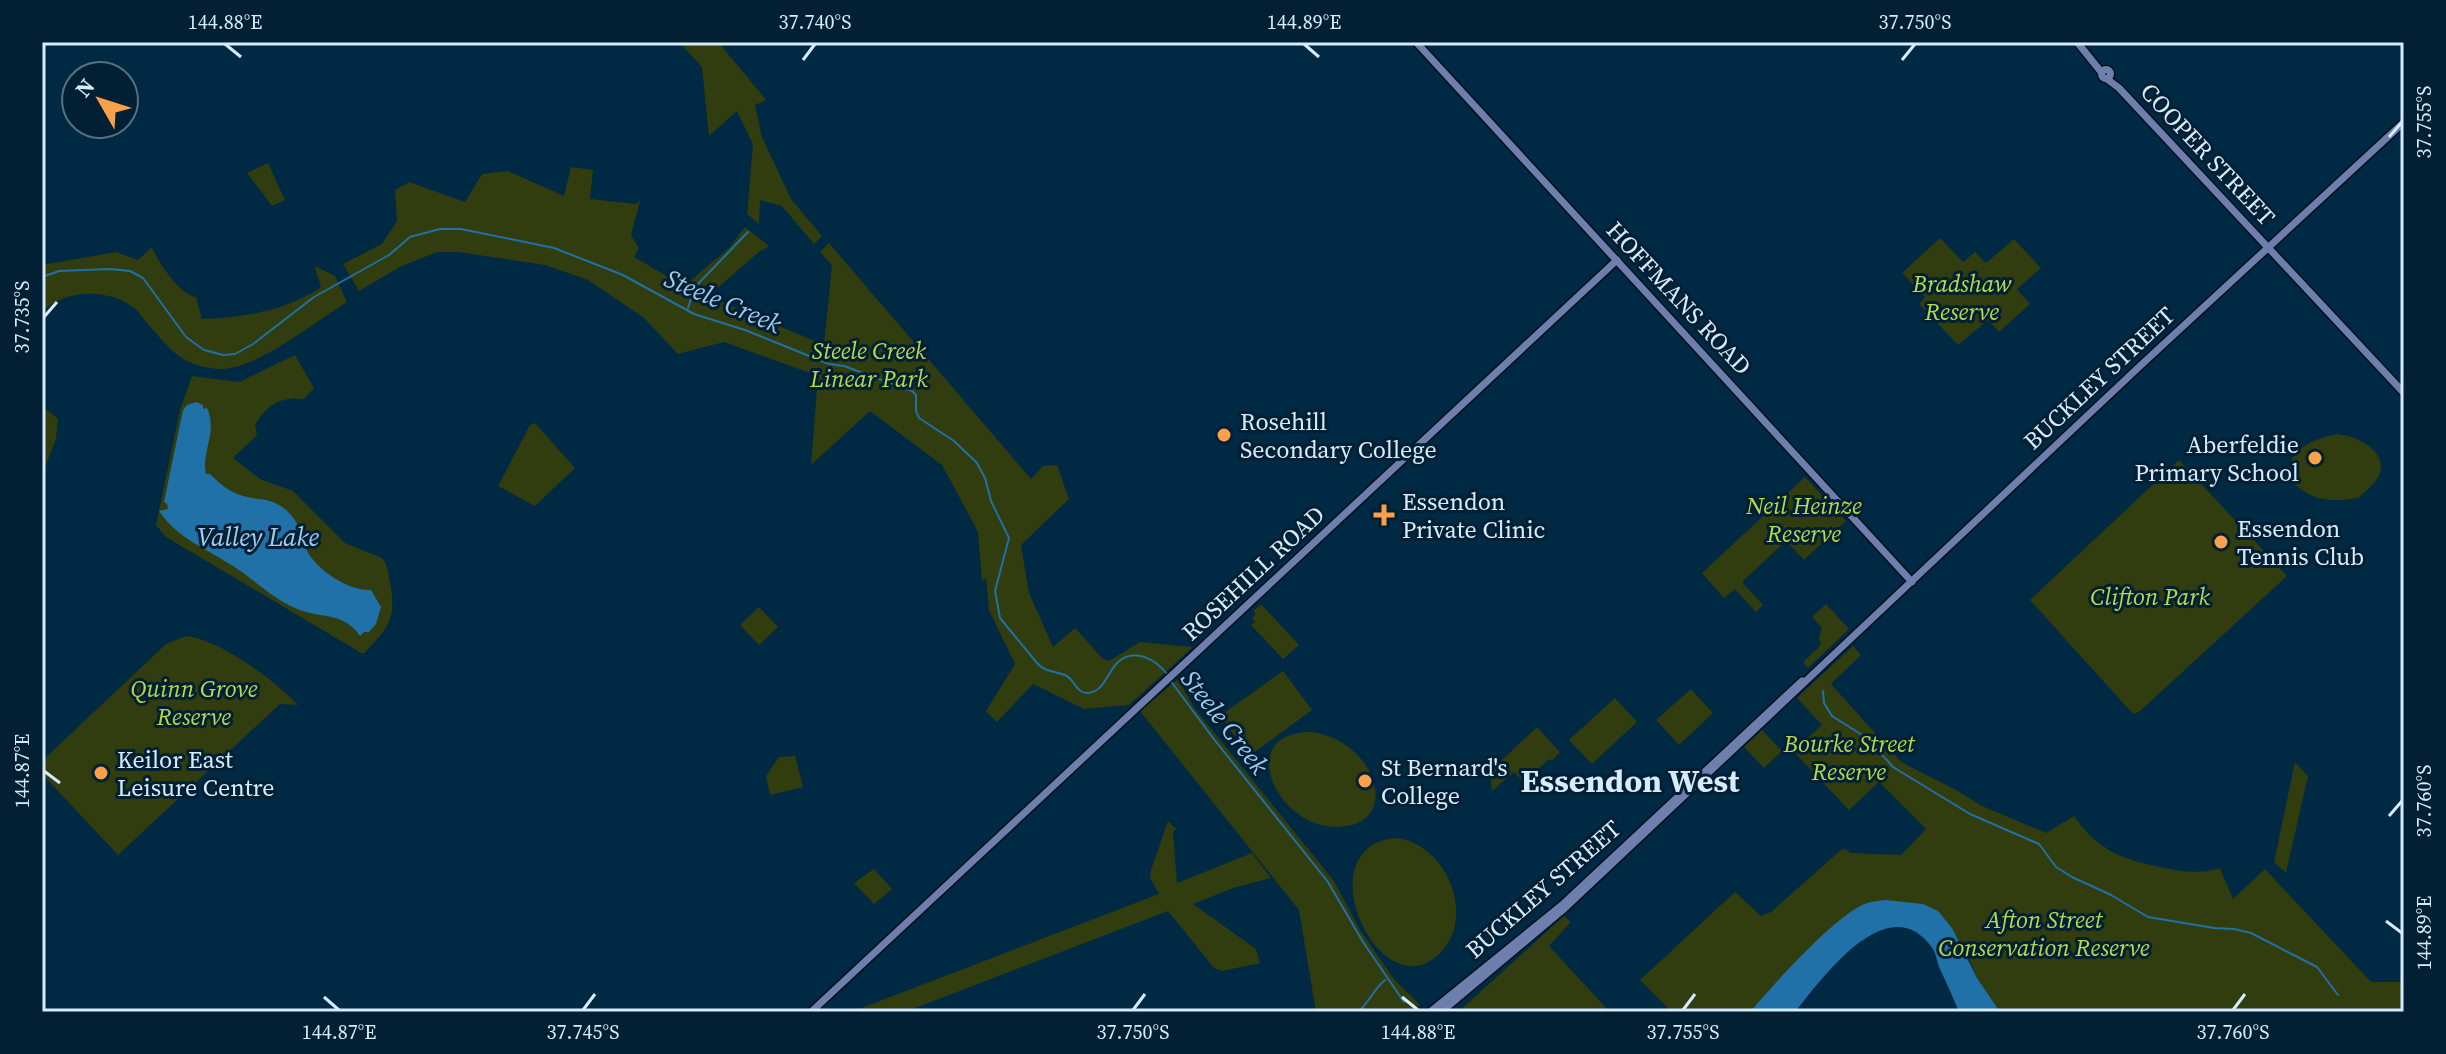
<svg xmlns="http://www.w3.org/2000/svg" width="2446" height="1054" viewBox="0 0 2446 1054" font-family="'Source Serif 4',serif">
<rect width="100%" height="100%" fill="#002943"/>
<g fill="#313d0e">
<path d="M679,42H718L763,96L766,100L755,105L762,137L791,199L822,236L814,244L782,206L760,200L759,224L747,214L753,144L737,111L709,136L702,67Z"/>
<path d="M268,163L285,200L272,206L247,173Z"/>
<path d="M571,167L593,170L590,199L635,204L640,201L631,235L639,248L634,257L684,286L730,247L745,227L769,246L759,252L708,296L824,345L832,265L820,252L829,243L1031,479L1043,466L1057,465L1069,499L1021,545L1029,593L1053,647L1075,628L1103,659L1109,661L1140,642L1193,647L1129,705L1084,709L1033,684L997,722L986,711L1015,664L989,610L986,578L982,581L978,532L942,465L870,411L811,465L818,376L724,342L678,354L644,318L588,280L545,265L458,252H437L400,267L359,291L343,264L382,244L397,221L395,190L409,182L465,202L482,174L508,171L564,196Z"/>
<path d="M1940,238L1963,262L1975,252L1986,263L2014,239L2041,268L2017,289L2030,304L1999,332L1988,320L1958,345L1919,304L1925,297L1902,273Z"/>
<path d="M152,247C158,262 180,295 196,297L202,319C243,318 286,311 321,287L315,268L317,267L335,276L347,302C315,322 255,371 218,369C183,366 171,351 149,325C144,320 139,311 133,307C107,288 65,289 42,312V265L116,252L138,260Z"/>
<path d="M295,355L314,388L304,399C280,396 267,405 255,425L257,435L233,458L260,479L293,491L345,543L382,558C388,565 388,573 390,582C397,620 388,628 363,654L166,537L156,525L180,410L192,376L239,382Z"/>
<path d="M42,406L58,419L56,439L42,475Z"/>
<path d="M535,423L575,468L535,506L498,486L530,425Z"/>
<path d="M2337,434C2355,436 2387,449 2380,473C2376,483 2366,491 2358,498C2328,503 2305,500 2287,475C2291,447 2312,440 2337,434Z"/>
<path d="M2179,460L2287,576L2139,712L2133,714L2030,600Z"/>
<path d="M1805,477L1846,521L1804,560L1786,541L1742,582L1763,605L1756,612L1735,589L1724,598L1702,573Z"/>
<path d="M1261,604L1299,645L1283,659L1251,625L1255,622L1252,618L1256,614L1253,611Z"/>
<path d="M1826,604L1849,629L1808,668L1803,662L1821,645L1819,637L1822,628L1812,617Z"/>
<path d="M759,607L778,627L759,645L740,625Z"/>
<path d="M186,636C221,640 274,680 298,705L280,704L118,855L42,774V761L166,644Z"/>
<path d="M1853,646L1861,655L1831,684L1901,762L1958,791L1982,806L2046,833L2074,816C2099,852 2123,859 2164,868C2184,872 2200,874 2220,868L2233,899L2265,869L2371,982H2404V1012H2000L1977,978L1966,952L1923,904L1786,973L1750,1012H1672L1640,980L1735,892L1761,916L1771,912L1841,850L1846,849L1850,853L1901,855L1926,829L1879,782L1849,810L1793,751L1822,725L1797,698Z"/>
<path d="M1283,671L1312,710L1249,756L1220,716Z"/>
<path d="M1178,679L1195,709L1334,881L1360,930L1394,979L1420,1005L1412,1012H1316L1299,910L1140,711Z"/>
<path d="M1691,689L1713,713L1679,745L1656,720Z"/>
<path d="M1615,698L1637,722L1592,764L1569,740Z"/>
<path d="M1537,727L1560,752L1552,761L1549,759L1524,782L1514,772L1492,791L1490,771Z"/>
<path d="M1762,730L1782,751L1764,768L1744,747Z"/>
<path d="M1311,732C1377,740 1404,827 1336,827C1275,827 1234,732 1311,732Z"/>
<path d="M795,756L803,787L770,795L766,776L779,757Z"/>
<path d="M2295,762L2308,776L2286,873L2274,862Z"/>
<path d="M1168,821L1176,829L1173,832L1177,883L1252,853L1271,878L1233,888L1193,904L1256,949L1260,963L1222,971L1214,968L1168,911L905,1012H851L1159,894L1150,878L1151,870Z"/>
<path d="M1395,838C1445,842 1477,915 1441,952C1381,1015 1303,847 1395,838Z"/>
<path d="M874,869L892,889L874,904L854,883Z"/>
<path d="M1564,916L1571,922L1549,946L1610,1012H1458Z"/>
</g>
<g fill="#1f71a7">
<path d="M196,402L203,405V409L207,408C218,431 201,453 206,474H210C219,483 228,491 240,495C262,502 274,496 291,515C300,525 301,537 306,549C317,571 349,591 371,590L381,607L376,624L369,632H364L360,636C343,612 325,619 300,610C275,601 255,580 233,566C207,549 178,539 159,511L168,509L167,504L164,502L183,410L187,405Z"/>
<path d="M1886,900L1923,904L1938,911L1952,928L1977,978L2000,1012H1959C1953,997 1946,982 1939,967C1937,961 1936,954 1933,949C1889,884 1821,980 1795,1012H1750C1775,983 1829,922 1862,905C1870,901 1878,901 1886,900Z"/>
</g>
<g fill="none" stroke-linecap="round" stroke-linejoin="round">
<g stroke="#1f71a7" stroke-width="2">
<path d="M42,277L59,271L110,269L130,271L143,278L186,337L204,350L223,355L235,354L253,344L314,297L389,255L410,237L440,229H461L554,248L623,275L694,314L745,330L829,364L844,366L912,391L916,395V411L919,418L954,441L977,463L985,478L991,501L1009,538L995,591L1000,618L1037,663C1045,672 1054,671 1065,675C1075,679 1076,694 1088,693C1104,692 1108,671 1118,662C1135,647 1156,660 1167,674"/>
<path d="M688,308L695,287L748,232"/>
<path d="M1170,680L1213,738L1328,882L1363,942L1404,1002"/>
<path d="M1823,691L1824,703L1832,716L1867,738L1893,767L1970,814L2039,844L2056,867L2072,877L2111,895L2148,917L2214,928L2234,929L2251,933L2317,967L2338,995"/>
<path d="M1361,1009C1371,999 1374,989 1385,980"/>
</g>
<g stroke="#01111e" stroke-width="10">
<g id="secondary">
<path d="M1416,42L1912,582"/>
<path d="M2077,42L2102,73"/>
<circle cx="2106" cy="74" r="4.5"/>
<path d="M2107,79L2119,88L2404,393"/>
<path d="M811,1012L1617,260"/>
<path d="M1430,1012L1562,905L1802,681"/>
<path d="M1441,1012L1565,908L2140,366L2404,122"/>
</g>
</g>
<use href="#secondary" stroke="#6e7ead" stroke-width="7"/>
</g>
<path fill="none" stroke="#d6ebfc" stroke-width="3" d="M225,44L241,57M1304,44L1319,57M803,60L815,44M1902,60L1915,44M2389,137L2402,122M44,317L57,302M44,771L60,783M2389,816L2402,801M2386,921L2402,933M324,997L339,1010M1402,997L1418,1010M583,1010L595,994M1133,1010L1145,994M1683,1010L1695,994M2233,1010L2245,994"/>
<g fill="#f8a14a" stroke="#021f33" stroke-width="3">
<circle cx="1224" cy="435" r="8"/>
<circle cx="2315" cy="458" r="8"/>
<path d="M1380 503h8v8h8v8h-8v8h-8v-8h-8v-8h8z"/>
<circle cx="2221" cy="542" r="8"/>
<circle cx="101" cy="773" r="8"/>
<circle cx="1365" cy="781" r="8"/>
</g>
<g text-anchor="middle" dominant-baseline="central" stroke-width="6" stroke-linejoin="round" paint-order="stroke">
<g font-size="24" fill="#d6ebfc" stroke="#021f33">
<text transform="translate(2208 154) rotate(47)">COOPER STREET</text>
<text transform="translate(1679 298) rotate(47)">HOFFMANS ROAD</text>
<text transform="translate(2099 378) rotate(-43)">BUCKLEY STREET</text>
<text transform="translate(1253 573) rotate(-43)">ROSEHILL ROAD</text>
<text transform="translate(1543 889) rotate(-41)">BUCKLEY STREET</text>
</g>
<g font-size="24" font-style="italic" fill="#b5da4b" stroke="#021f33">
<text x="1962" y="283">Bradshaw<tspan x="1962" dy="28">Reserve</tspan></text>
<text x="869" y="350">Steele Creek<tspan x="869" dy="28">Linear Park</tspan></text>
<text x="1804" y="505">Neil Heinze<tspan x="1804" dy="28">Reserve</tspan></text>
<text x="2150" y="596">Clifton Park</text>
<text x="194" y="688">Quinn Grove<tspan x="194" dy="28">Reserve</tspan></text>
<text x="1849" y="743">Bourke Street<tspan x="1849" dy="28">Reserve</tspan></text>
<text x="2044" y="919">Afton Street<tspan x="2044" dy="28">Conservation Reserve</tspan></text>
</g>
<g font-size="24" fill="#d6ebfc" stroke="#021f33" text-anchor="start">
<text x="1240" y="421">Rosehill<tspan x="1240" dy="28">Secondary College</tspan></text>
<text x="2299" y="444" text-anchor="end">Aberfeldie<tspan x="2299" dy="28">Primary School</tspan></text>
<text x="1402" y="501">Essendon<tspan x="1402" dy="28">Private Clinic</tspan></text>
<text x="2237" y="528">Essendon<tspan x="2237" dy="28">Tennis Club</tspan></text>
<text x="117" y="759">Keilor East<tspan x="117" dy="28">Leisure Centre</tspan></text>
<text x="1381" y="767">St Bernard's<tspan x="1381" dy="28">College</tspan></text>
</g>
<g font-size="26" font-style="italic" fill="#9fcbee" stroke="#021f33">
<text transform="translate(723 301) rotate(23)">Steele Creek</text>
<text x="258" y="537">Valley Lake</text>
<text transform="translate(1225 722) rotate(52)">Steele Creek</text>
</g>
<g font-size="32" font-weight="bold" fill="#d6ebfc" stroke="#021f33">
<text x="1630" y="781">Essendon West</text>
</g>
</g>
<rect width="2446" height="1054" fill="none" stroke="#021f33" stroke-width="88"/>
<g transform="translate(100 100) rotate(309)"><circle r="38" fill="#021f33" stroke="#577183" stroke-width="2"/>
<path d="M0-6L14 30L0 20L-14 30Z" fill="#f8a14a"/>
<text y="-12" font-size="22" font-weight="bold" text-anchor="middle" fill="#d6ebfc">N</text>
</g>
<rect x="44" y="44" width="2358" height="966" fill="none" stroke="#d6ebfc" stroke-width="3"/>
<g font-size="20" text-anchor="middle" fill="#d6ebfc">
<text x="225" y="29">144.88°E</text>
<text x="815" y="29">37.740°S</text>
<text x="1304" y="29">144.89°E</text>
<text x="1915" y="29">37.750°S</text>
<text transform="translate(2424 122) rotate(-90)" y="7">37.755°S</text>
<text transform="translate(22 317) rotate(-90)" y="7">37.735°S</text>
<text transform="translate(22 771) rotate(-90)" y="7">144.87°E</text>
<text transform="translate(2424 801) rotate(-90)" y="7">37.760°S</text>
<text transform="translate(2424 933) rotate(-90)" y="7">144.89°E</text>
<text x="339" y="1039">144.87°E</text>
<text x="583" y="1039">37.745°S</text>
<text x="1133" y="1039">37.750°S</text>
<text x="1418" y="1039">144.88°E</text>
<text x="1683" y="1039">37.755°S</text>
<text x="2233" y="1039">37.760°S</text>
</g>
</svg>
